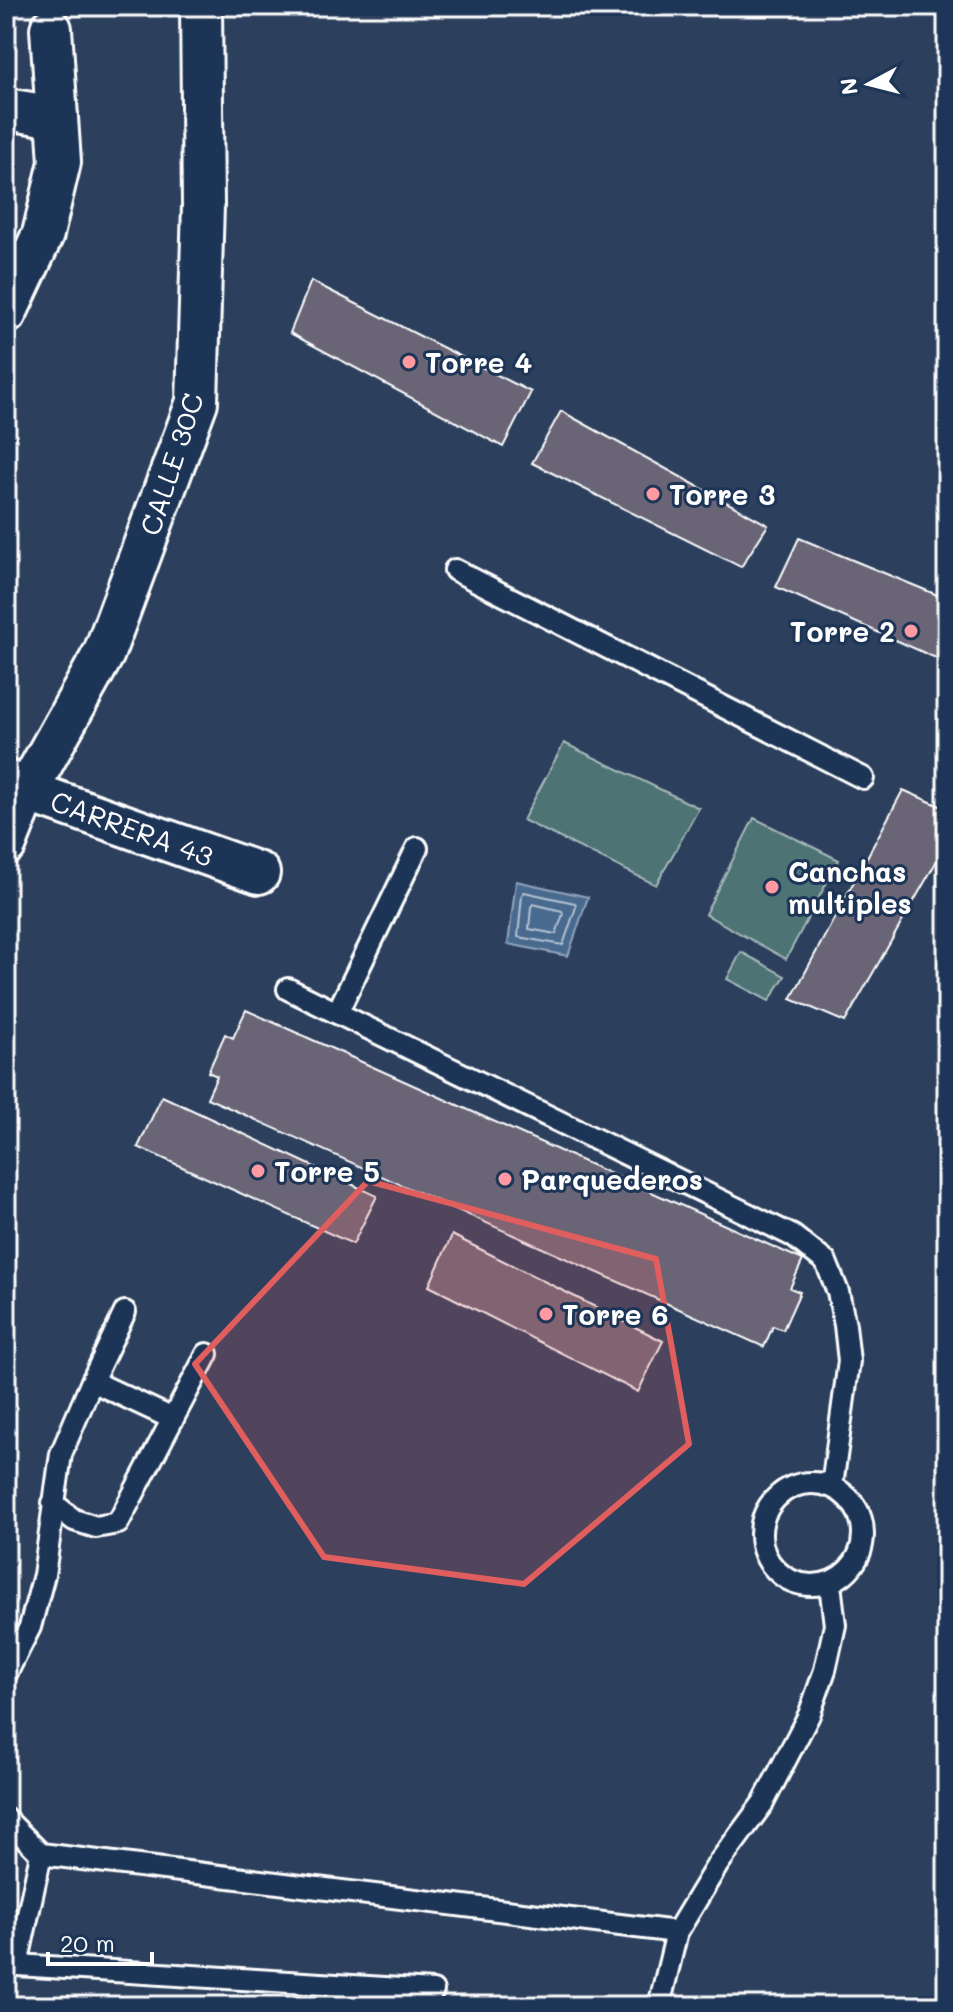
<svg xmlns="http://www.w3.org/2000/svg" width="953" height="2012" viewBox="0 0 953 2012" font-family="Mali,sans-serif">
<rect width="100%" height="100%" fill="#2c3f5d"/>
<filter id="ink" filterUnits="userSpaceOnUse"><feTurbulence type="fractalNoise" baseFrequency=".0125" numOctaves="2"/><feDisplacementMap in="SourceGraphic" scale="16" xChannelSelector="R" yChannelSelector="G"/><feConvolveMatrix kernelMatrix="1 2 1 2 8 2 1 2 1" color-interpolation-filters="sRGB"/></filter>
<g filter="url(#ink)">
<g fill="#4e7374" stroke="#a6b9ba" stroke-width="2">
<path d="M564,743L699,808L656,885L523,820Z"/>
<path d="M754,818L839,860L786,959L705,914Z"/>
<path d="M741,952L785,976L769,1001L727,979Z"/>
</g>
<path fill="#496a8f" stroke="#92a6bc" stroke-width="2" d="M516,881L588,897L568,956L508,944Z"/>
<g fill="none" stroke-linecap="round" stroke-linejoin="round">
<g stroke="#b6c3d2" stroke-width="2">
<path d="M524,892L575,903L576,907L563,945L518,937L522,895Z"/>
<path d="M533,904L562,911L563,914L556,934L529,929L531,907Z"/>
</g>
</g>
<g fill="#696576" stroke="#fff" stroke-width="2">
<path d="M311,281L531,392L503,447L290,333Z"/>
<path d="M561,411L768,525L741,567L532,463Z"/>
<path d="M799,538L947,599V663L776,587Z"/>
<path d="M903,790L947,809V843L845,1022L791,999Z"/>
<path d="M246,1010L803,1260L790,1288L800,1292L783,1330L773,1326L764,1347L207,1098L217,1076L208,1072L225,1034L233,1038Z"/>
<path d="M162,1096L377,1196L353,1244L138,1147Z"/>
<path d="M452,1235L663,1341L638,1392L429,1286Z"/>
</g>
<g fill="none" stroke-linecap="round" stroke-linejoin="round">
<g stroke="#fff" stroke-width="26">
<g id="lane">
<path d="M455,570L863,778"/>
<path d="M288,989L793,1236L826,1262L838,1292L845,1325L849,1361L832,1486"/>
<path d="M337,1013L417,848"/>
<path d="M92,1381L173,1419"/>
<circle cx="812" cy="1534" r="51"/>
<path d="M53,1503L74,1520L96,1527L118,1523L207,1354"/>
<path d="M6,1674L30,1627L44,1575L61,1454L92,1381L125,1312"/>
<path d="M6,1819L41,1854L677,1932"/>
<path d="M7,1964L17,1965L41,1854"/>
<path d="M17,1965L433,1991"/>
<path d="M659,2006L677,1932L718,1864L763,1803L809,1715L825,1670L835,1625L831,1592L827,1583"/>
</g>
</g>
<g stroke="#fff" stroke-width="46">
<g id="street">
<path d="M6,109L57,117"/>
<path d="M6,313L43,234L60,162L51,29"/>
<path d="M6,780L27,791L259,873"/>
<path d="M6,844L27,791L104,653L197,402L203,205L201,6"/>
</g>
</g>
<use href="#lane" stroke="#1d3557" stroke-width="20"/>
<use href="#street" stroke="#1d3557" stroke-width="40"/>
</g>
</g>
<path fill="#e05e5e" fill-opacity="0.2" stroke="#e05e5e" stroke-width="6" stroke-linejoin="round" d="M368,1181L656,1259L689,1444L524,1584L324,1557L195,1364Z"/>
<g fill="#ff9aa2" stroke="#1d3557" stroke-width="3">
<circle cx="409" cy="362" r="8"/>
<circle cx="653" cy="494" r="8"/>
<circle cx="911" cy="631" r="8"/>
<circle cx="772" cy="887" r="8"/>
<circle cx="258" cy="1171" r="8"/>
<circle cx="505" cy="1179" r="8"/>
<circle cx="546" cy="1314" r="8"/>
</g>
<g text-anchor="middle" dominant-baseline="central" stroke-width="6" stroke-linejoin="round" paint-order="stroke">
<g font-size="28" font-weight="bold" fill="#fff" stroke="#1d3557" text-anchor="start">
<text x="425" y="362">Torre 4</text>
<text x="669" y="494">Torre 3</text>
<text x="895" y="631" text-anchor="end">Torre 2</text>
<text x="788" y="871">Canchas<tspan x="788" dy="32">multiples</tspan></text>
<text x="274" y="1171">Torre 5</text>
<text x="521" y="1179">Parquederos</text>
<text x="562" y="1314">Torre 6</text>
</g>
<g font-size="28" fill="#fff" stroke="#1d3557">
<text transform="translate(171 464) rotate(-72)">CALLE 30C</text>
<text transform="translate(132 828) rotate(20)">CARRERA 43</text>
</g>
</g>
<rect width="953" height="2012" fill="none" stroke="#1d3557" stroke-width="32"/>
<rect x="16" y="16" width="921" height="1980" fill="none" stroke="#fff" stroke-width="3" filter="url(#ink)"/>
<g transform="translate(869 84) rotate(263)" stroke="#1d3557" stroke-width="6" paint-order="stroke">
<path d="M0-6L14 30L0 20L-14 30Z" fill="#ffffff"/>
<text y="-12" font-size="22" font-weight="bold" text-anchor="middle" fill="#ffffff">N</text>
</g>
<path d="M48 1952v12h104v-12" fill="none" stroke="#ffffff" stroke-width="4"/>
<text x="60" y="1952" font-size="24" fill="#ffffff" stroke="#1d3557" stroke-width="6" paint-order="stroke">20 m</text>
</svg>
